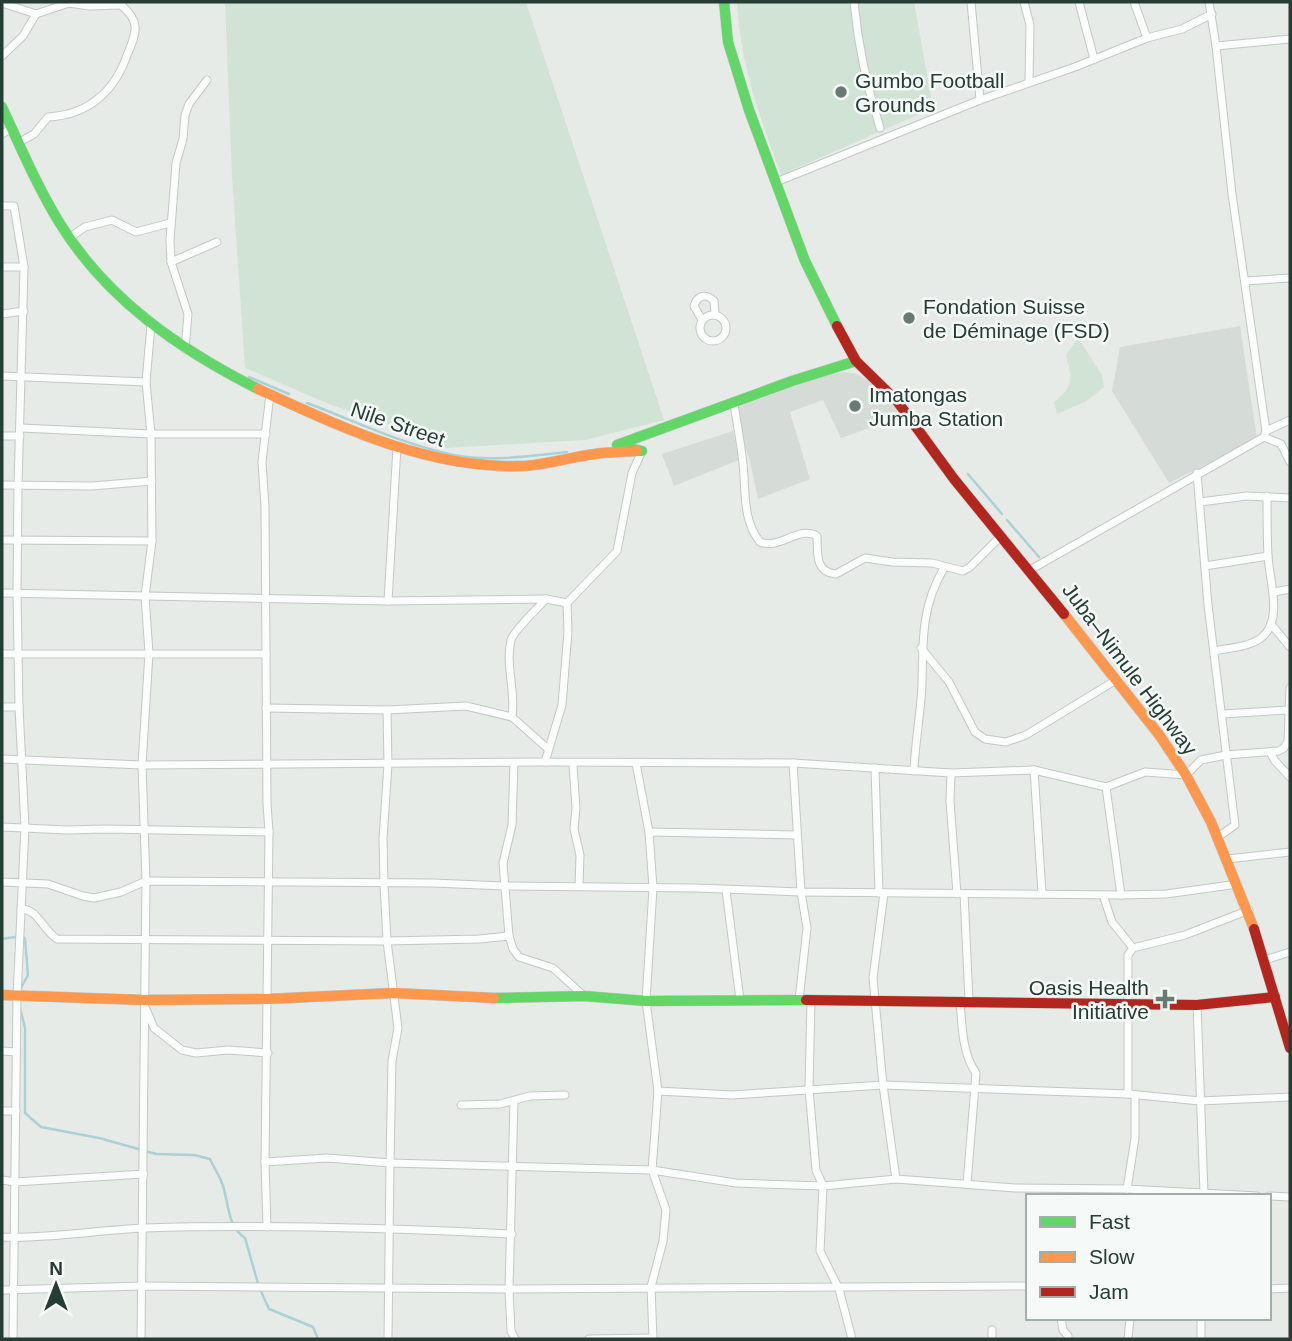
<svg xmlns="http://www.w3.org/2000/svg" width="1292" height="1341" viewBox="0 0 1292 1341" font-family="Helvetica,sans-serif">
<rect width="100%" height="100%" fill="#e6ebe8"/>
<g fill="#d5dcd8">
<path d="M1240,326L1257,439L1169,483L1112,391L1120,347Z"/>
<path d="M843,372L857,374L874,383L895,405L903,419L878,425L841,438L823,400L790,412L810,479L758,499L750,461L732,409L816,378Z"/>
<path d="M733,431L739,460L674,486L662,454Z"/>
</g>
<g fill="#d1e3d5">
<path d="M225,2H526L664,420L585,440L446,448L383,422L331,405L245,368L232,176Z"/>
<path d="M737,2H914L933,108L781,175C760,118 740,63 737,2Z"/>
<path d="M1078,338L1102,375L1104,387L1085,402L1057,414L1054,402C1075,386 1072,378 1066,355Z"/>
</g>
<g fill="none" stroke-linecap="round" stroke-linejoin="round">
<g stroke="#aad2d5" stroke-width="2.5">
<path d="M249,377L289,394"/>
<path d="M307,403C355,421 404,445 454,455C491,462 530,456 567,452"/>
<path d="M968,474L1002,514"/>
<path d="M1007,520L1039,557"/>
<path d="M2,939L15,937"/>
<path d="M21,988L28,975L25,939L23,937"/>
<path d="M20,1008L25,1028V1113L41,1127L99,1138L156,1154L194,1155L210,1159C214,1168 220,1176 223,1186C229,1204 227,1226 245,1238L259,1287L269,1309L313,1327L318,1339"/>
</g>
<g stroke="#c3c8c5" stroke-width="9">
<g id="street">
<path d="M854,2C858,45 867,87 880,128"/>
<path d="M971,2L980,100"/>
<path d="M1024,2L1030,25L1029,82"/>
<path d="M1079,2L1094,59"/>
<path d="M1134,2L1147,38"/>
<path d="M2,3L36,14L69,3L89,6L121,5L122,3"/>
<path d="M1216,46L1290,39"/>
<path d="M2,56L23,36L36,14"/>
<path d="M2,134L12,128"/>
<path d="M18,143L34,134L48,117C87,115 113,93 126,58C135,35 143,23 121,5"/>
<path d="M776,182L980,100L1075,67L1147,38L1182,29L1212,14"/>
<path d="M2,206H14L24,267L18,485L17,593L19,707L25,827L17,996L13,1339"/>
<path d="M69,238L85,227L112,220L136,232L170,223"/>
<path d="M171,262L217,242"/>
<path d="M2,267H24"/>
<path d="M1245,281L1290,278"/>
<path d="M2,314L24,311"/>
<circle cx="713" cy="328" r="13"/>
<path d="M702,320L694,306L696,301C702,294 708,295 714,301L715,315"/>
<path d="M185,349L188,314L171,262L170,240L176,163L183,139L185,115L189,104L207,80"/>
<path d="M2,376L146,382"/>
<path d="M734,404C737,424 741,444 743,464C746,490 742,520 760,542C780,550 799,525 817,536C818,552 814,572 836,574L865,558L892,562L932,563L963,571L970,567L1001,536"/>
<path d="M21,428L151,434H266"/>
<path d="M1266,431L1290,420"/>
<path d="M2,436H20"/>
<path d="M1264,437L1281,444L1290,462"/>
<path d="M1197,473L1208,605L1235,825L1218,837"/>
<path d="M2,485L92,486L152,481"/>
<path d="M1200,502L1247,496L1290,498"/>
<path d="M2,540L152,541"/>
<path d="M1205,566L1268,556"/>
<path d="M1030,570L1264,437L1266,431L1232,194L1216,46L1209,2"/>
<path d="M1274,592L1290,589"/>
<path d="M2,593L388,601L546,599L567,603L617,551L632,473L642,451"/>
<path d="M388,601L397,447"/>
<path d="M567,603L568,631L562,705L545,762L793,763L951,773L1034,770L1106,787L1145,772L1186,775L1201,760L1226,755L1278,751L1284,748L1288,741L1290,688"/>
<path d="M1271,624L1290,647"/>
<path d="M921,648L949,682L975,732L985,739L1006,742L1026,735L1116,680"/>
<path d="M1214,651C1228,648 1249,647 1261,638C1284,621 1269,579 1268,556C1267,536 1267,516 1267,496"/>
<path d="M2,654H266"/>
<path d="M2,707H19"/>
<path d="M266,708L387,710L466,706L512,717L548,749"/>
<path d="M1222,714L1288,710"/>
<path d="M512,717C516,692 505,665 511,640C514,630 538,608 546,599"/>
<path d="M1270,752L1275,761L1290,777"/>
<path d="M2,759L142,765L545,762"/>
<path d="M514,763L512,825L503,863L509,936L513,949L519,957L553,968L584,996"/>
<path d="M636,763L649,832L653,888L646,1001L658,1091L652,1170L736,1183L823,1186L896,1179L1015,1188L1127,1189L1257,1196"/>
<path d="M793,763L801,892L807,928L799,1000"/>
<path d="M573,765L576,808L574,829L580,855L579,886"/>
<path d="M875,768L879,893"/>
<path d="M1034,770L1042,893"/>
<path d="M914,771C915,742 921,712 922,684C923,640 921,607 944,568"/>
<path d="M951,773L950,801L957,894"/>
<path d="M1106,787L1121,895"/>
<path d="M2,827L67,830L105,829L269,832"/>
<path d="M649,832L797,835"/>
<path d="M1228,859L1290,852"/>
<path d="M2,882L48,884L83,896L94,898L121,892L146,881L433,883L504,886L695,888L801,892L1121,895L1166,894L1238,884"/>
<path d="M726,890L740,1000"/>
<path d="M884,893L873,978L883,1085L896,1179"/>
<path d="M964,894L969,1001"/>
<path d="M1103,895L1112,922L1133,948"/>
<path d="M21,909C38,909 42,929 57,939L387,941L479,939L509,936"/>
<path d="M1265,960L1290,952"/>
<path d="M811,1000L809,1089L816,1170L823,1186L820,1251L839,1289L852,1339"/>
<path d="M960,1001C962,1024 962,1054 976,1073L967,1184"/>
<path d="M1197,1005L1204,1193"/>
<path d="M146,1009L154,1028L182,1050L196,1053L228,1050L268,1053"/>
<path d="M2,1051L16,1052"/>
<path d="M658,1091L732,1095L883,1085L1128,1094L1200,1101L1290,1097"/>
<path d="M1128,1094V955L1133,948L1185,935L1249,910"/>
<path d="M514,1101L509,1289L511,1331L515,1339"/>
<path d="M461,1105L500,1104L530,1096L565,1095"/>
<path d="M2,1111H16"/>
<path d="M265,1162L327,1158L390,1163L392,1061L398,1028L387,941L384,884L383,839L388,764L387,710"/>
<path d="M2,1180L15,1182L144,1174"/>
<path d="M1127,1189L1135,1138V1095"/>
<path d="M1269,1196L1290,1197"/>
<path d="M267,1227L265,1162L269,832L267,804L265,507L262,462L270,394"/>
<path d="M2,1237C49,1239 97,1230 145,1228C267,1224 390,1228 512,1234"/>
<path d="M1269,1289L1290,1288"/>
<path d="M2,1290L142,1286L509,1289L1028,1286"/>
<path d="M1061,1318L1063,1330L1068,1336"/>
<path d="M992,1330V1339"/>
<path d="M141,1339L146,881L142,765L149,653L145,596L152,541L151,434L146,382L151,325"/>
<path d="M388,1339L390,1163L652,1170L666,1210L663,1241L651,1287L653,1339"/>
<path d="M589,1339L652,1338"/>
<path d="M1128,1339L1130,1318"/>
<path d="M1201,1339V1318"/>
</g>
</g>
<g stroke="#c2c8c5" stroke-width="11">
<g id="fast">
<path d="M724,2L728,42L749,110L805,261L837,326"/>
<path d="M2,107C20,146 37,186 59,222C106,299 179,349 258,389"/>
<path d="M637,451H642L617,445L792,381L856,361"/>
<path d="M494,998L584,996L646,1001L806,1000"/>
</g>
</g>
<g stroke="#c2c8c5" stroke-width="11">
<g id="slow">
<path d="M258,389C341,427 427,469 521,466C546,465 570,457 595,454C609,452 623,452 637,451"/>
<path d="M1064,614L1160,736L1186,775L1211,822L1254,929"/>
<path d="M2,995L144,1000L267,999L393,993L494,998"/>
</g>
</g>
<g stroke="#c2c8c5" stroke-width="11">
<g id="jam">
<path d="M837,326L856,361L897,401L954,479L1064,614"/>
<path d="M1254,929L1290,1048"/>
<path d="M806,1000L1197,1005L1275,997"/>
</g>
</g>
<use href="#street" stroke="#fbfcfc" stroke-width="7"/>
<use href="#fast" stroke="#63d668" stroke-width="10"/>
<use href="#slow" stroke="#ff974d" stroke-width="10"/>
<use href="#jam" stroke="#b3261e" stroke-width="10"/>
</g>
<g fill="#697a74" stroke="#f5f9f7" stroke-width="2.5">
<circle cx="841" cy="92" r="7"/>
<circle cx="909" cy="318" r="7"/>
<circle cx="855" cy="406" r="7"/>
<path d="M1161.5 988.5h7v7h7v7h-7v7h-7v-7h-7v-7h7z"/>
</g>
<g text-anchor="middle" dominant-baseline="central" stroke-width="5" stroke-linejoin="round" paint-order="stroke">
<g font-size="21" fill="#253d35" stroke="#f5f9f7" text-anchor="start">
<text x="855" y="80">Gumbo Football<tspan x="855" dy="24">Grounds</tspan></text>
<text x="923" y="306">Fondation Suisse<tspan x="923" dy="24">de Déminage (FSD)</tspan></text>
<text x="869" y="394">Imatongas<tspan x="869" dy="24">Jumba Station</tspan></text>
<text x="1149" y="987" text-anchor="end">Oasis Health<tspan x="1149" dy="24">Initiative</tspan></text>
</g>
<g font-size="21" fill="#253d35" stroke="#f5f9f7">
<text transform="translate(398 424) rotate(19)">Nile Street</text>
<text transform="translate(1130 669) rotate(53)">Juba–Nimule Highway</text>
</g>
</g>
<rect width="1292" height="1341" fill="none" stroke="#253d35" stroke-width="7"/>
<rect x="1026" y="1194" width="245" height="126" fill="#f5f9f7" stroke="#a2aea9" stroke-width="2"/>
<rect x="1040" y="1217" width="35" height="10" fill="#63d668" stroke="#a2aea9" stroke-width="2"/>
<text x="1089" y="1229" font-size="21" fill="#253d35">Fast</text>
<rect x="1040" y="1252" width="35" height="10" fill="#ff974d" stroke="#a2aea9" stroke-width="2"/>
<text x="1089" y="1264" font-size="21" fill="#253d35">Slow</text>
<rect x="1040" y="1287" width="35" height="10" fill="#b3261e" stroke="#a2aea9" stroke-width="2"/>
<text x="1089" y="1299" font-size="21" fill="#253d35">Jam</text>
<g transform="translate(56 1285)" stroke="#f5f9f7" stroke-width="5" paint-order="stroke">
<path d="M0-5L12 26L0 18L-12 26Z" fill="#253d35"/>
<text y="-10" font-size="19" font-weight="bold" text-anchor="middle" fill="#253d35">N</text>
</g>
</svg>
